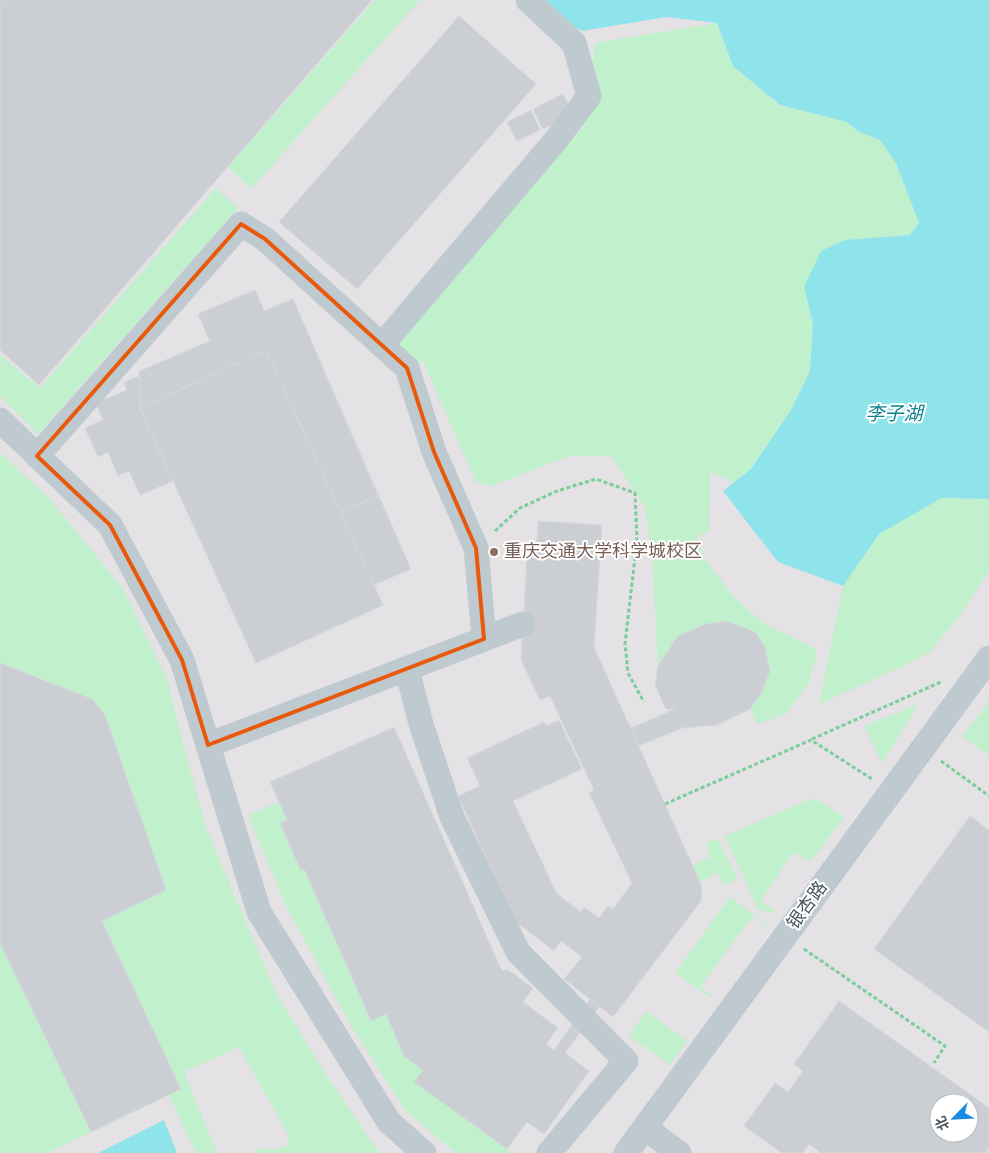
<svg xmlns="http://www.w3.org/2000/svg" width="989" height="1153" viewBox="0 0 989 1153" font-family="Overpass,'Noto Sans SC',sans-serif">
<rect width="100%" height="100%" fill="#f3f1f2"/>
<path fill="#e4e2e4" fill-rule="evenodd" d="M0,0H989V1153H0ZM939,1103H969V1133H939Z"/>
<g fill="#c1f0cd">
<path d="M375,0H420L251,189L228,167Z"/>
<path d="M717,23L733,66L779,105L847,122L859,132L880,140L896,163L919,223L910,235L845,240L804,287L813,324L810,371L791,410L751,469L734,483L710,471L709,532L697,536L704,558L734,597L763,623L816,649V657L809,682L786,714L757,724L750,709L762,692L727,621L706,624L678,636L658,666L652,554L645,507L611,456H569L491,486L476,482L423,361L407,368L396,349L403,332L585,125L595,43Z"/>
<path d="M216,188L238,208L38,434L0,396V355L40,388Z"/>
<path d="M0,453L49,498L124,590L167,680L205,826L277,995L327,1076L379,1153H255L256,1149H280L287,1146L288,1134L239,1047L184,1072L217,1153H196L169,1095L47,1153H0Z"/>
<path d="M942,498L989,499V570L961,614L930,652L903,666L819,704L843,586L879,534Z"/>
<path d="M989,702V755L962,736Z"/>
<path d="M919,704L882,763L864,726Z"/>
<path d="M810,799L818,800L844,817L811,861L793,852L761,901L776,911L772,913L758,909L725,836Z"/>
<path d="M279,802L287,820L280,824L301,870L304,869L372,1020L386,1014L423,1070L415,1082L512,1153H456L406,1111L353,1029L287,908L248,815Z"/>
<path d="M718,839L737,879L724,885L717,873L700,882L693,865L710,857L706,843Z"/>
<path d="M730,897L765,923L769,928L753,916L700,987L715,998L708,996L675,973Z"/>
<path d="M646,1011L687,1041L670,1065L629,1036Z"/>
</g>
<g fill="#8fe4ec">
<path d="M531,0H989V499L942,498L879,534L843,586L778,562L723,491L751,469L791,410L810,371L813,324L804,287L821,251L845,240L910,235L919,223L896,163L880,140L859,132L847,122L780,105L733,66L717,23L666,17L582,31Z"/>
<path d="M164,1120L177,1153H98Z"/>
</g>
<g fill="#cbcfd3" stroke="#d5d8dc" fill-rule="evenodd">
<path d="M0,0H372L39,385L0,350Z"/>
<path d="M459,16L536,84L357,289L279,222Z"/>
<path d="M563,94L573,114L543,129L533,109Z"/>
<path d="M531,110L540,130L517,141L507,122Z"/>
<path d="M255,290L264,311L293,299L411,569L374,585L383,605L256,663L173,481L140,495L129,471L118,476L108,452L98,457L85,428L103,420L96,403L127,390L124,382L140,376L138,372L210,341L198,314Z"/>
<path d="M255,290L264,311L293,299L378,496L340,512L299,422L173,481L141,410L140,376L138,372L210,341L198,314Z"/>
<path d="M266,350L383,605L256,663L140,408Z"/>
<path d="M538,521L602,525L594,647L701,884L702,895L701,901L613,1017L564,979L582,957L561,941L554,951L515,921L458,796L480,786L467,758L544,722L546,726L559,720L582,769L513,801L557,894L581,912L584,907L599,918L608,906L613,909L632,883L589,793L594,790L550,696L540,700L521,660L527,557L536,558Z"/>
<path d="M727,621L755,632L765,647L770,671L762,692L750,709L717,725L682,728L639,746L631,728L675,709H666L655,685L658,666L678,636L706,624Z"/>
<path d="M0,663L92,699L105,715L166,890L102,921L181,1089L91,1132L0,943Z"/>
<path d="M394,727L502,971L507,969L533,988L523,1002L558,1028L546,1044L554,1050L590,999L600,1006L565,1053L589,1071L544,1134L527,1122L507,1149L414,1082L423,1070L404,1056L386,1014L371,1021L304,869L301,871L280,823L287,820L270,782Z"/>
<path d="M970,816L989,830V1032L874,949Z"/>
<path d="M839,1001L989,1108V1147L985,1153H918L832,1092L814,1117L824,1123L803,1153H782L744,1126L775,1083L788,1092L803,1071L794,1064ZM939,1103H969V1133H939Z"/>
<path d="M839,1001L989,1108V1147L985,1153H821L809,1144L803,1153H782L744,1126L775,1083L788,1092L803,1071L794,1064ZM939,1103H969V1133H939Z"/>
</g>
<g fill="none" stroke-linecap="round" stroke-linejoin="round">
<g stroke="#79ce99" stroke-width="3" stroke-dasharray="4 2.5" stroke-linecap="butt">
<path d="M495,531L520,508L557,491L596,479L635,493L637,540L625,644L628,673L644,702"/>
<path d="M812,739L941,682"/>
<path d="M941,761L989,796"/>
<path d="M665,804L811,740L872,779"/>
<path d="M804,949L945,1046L934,1063"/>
</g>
<g stroke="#bfcad0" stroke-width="25">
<path d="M382,345L556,140L589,96L574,43L528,0"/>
<path d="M0,420L110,525L182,660L259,912L389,1122L424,1153"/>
<path d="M37,456L241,224L265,239L407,368L434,452L476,548L484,639"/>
<path d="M407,669L421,724L452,817L518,952L626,1061L549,1153"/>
<path d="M208,745L523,624"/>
<path d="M645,1128L679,1153"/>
<path d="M626,1153L989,658"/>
</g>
</g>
<path fill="none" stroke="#e8590c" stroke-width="4" stroke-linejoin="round" d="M241,224L265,239L407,368L434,452L476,548L484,639L208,745L182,660L110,525L37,456Z"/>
<circle fill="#8d6e63" stroke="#fff" stroke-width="2" cx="494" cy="552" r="5"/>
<g text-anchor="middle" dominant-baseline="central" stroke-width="4" stroke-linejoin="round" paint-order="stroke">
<g font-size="18" fill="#785e54" stroke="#fff" text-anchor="start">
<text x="504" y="552">重庆交通大学科学城校区</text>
</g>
<g font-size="18" fill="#49575f" stroke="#fff">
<text transform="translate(808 906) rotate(-54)">银杏路</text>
</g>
<g font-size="19" font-style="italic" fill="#0e838f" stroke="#fff">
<text x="894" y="415">李子湖</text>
</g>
</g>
<g transform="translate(954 1118) rotate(246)"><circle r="24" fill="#ffffff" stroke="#b6bcbf"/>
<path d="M0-4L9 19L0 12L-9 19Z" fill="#1a8ce5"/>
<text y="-8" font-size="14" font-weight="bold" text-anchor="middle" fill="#49575f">北</text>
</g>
</svg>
